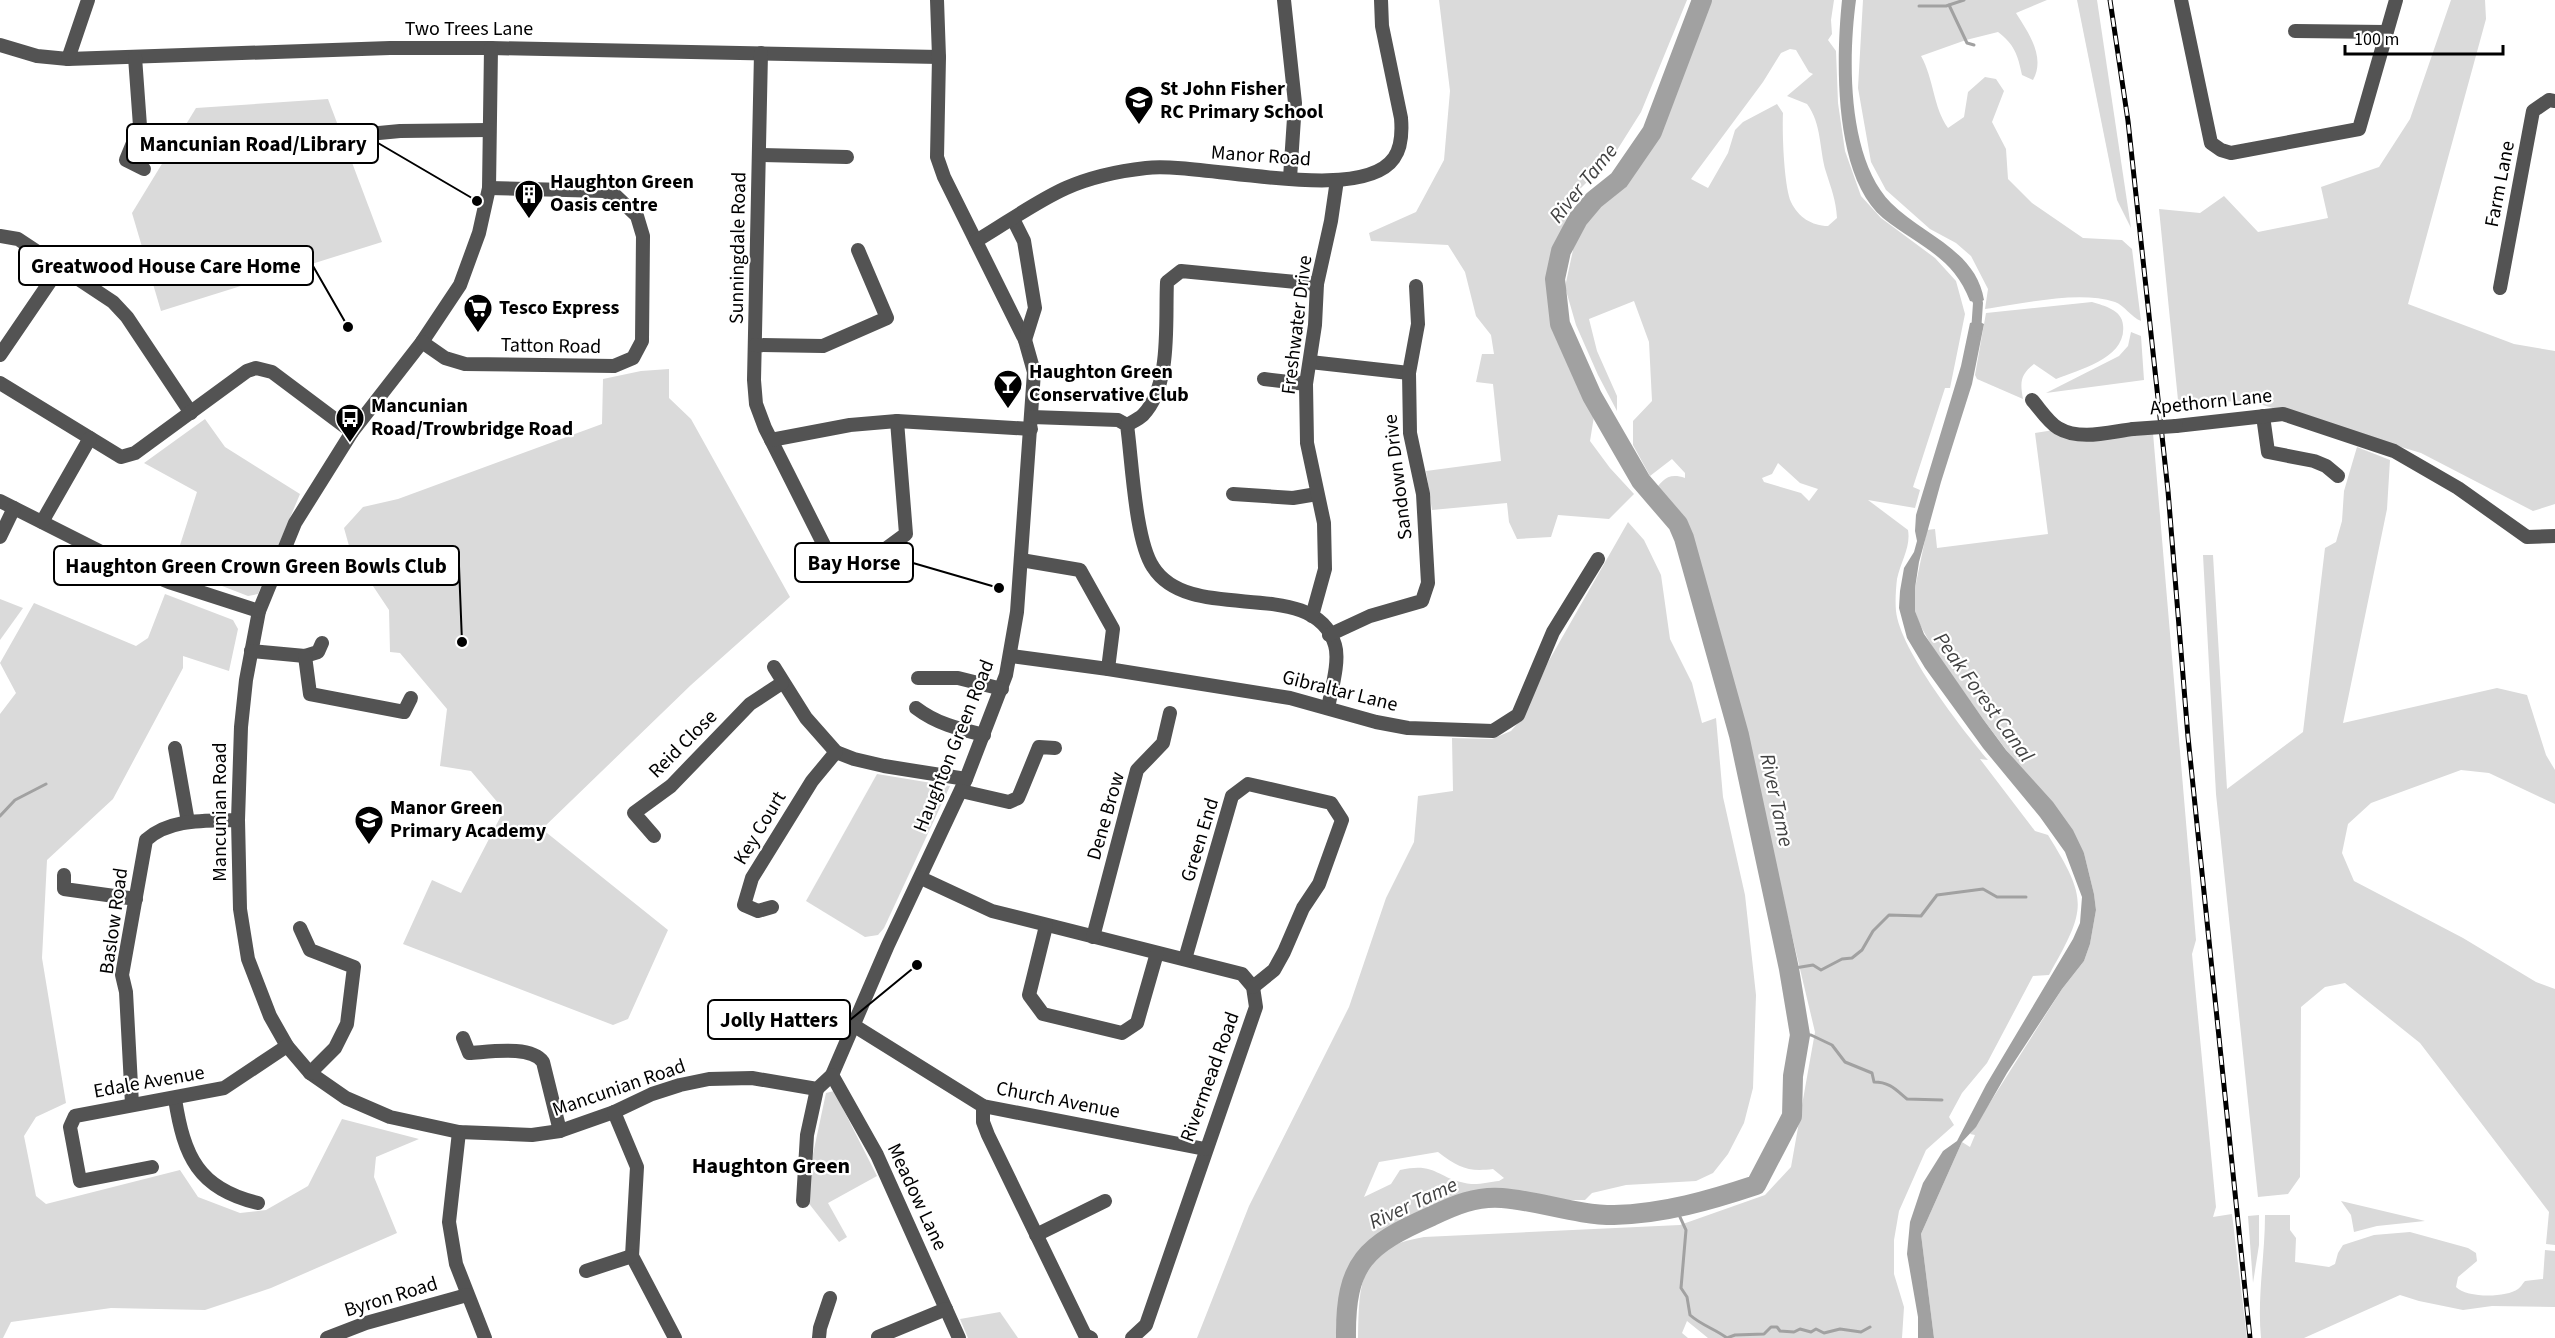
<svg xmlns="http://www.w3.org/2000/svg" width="2555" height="1338" viewBox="0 0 2555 1338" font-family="'Source Sans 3',sans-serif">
<rect width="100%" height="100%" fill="#fff"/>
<g fill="#dadada" fill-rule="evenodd">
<path d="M1439,0H1687L1641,112L1614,155L1577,192L1551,258L1558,261L1555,279L1556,299L1560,324L1596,404L1590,441L1610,468L1634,494L1609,519L1558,515L1551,537L1517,539L1509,522L1507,503L1432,510L1426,471L1501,461L1493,384L1476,382L1482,354H1494L1491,335L1476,316L1465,272L1448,245L1371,241L1369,233L1416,212L1444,160L1450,91Z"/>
<path d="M1702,0H1834L1831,20L1832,34L1828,40L1836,51L1838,103L1845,151L1861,196L1881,218L1935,258L1956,281L1965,314L1950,388H1945L1913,487L1920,490L1915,508L1868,500L1908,530C1911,547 1901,561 1897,579C1896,588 1895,601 1896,611C1900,650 1962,729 1988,760L1980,759L2035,831L2048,835C2089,901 2086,909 2049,975L2033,976L1987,1063L1962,1093L1949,1117L1954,1125L1926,1150L1899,1211L1894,1240V1274L1904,1307L1902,1338H1708L1687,1321L1682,1333L1688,1338H1358C1359,1281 1359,1248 1424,1237L1680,1225L1765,1195L1791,1167L1815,1032L1727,662L1720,664L1684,538L1678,524L1652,494C1662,481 1667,472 1685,478V473L1672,459L1650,476L1633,445V421L1652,401L1649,342L1634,301L1589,319L1597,351L1617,396V411L1598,375L1576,325L1565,287L1573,250L1561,251L1578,219L1594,200L1619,180L1652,132ZM1790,49L1796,50L1809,72L1813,74L1787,96L1807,104C1822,124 1819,149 1826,172C1831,188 1836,200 1837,218L1828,226C1812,226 1798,217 1791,202C1784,186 1782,133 1783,113L1777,104L1743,122L1735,130L1728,153L1708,188L1691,179L1763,82L1781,53ZM1778,463L1800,483L1818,489L1809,501L1801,493L1764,482L1762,478L1772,474Z"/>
<path d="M1863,0H2047L2016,13C2028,32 2046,57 2033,80L2022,75C2018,55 2014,44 1998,32L1966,40L1921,56C1934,79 1933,107 1948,128L1964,117L1968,92L1985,77L1996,79L2004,91L1992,122L2006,149L2008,179L2032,203L2083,238L2122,240L2132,249L2141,321C2131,317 2124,305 2115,302C2078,290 2023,304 1985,309L1988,289L1971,256L1956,243L1930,229L1886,190L1871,162L1858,88Z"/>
<path d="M2077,0H2097L2131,228L2117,200Z"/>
<path d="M2451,0H2485L2486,19L2408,304L2514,344L2555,351V504L2533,511L2421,453L2253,402L2178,400L2159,209L2200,213L2224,196L2258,232L2328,218L2321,187L2379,167L2410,119Z"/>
<path d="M328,99L382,242L161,311L132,213L196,108Z"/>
<path d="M2092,302C2105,306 2122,310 2123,325C2127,358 2080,369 2056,379L2034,364C2020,375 2020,382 2023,399L1977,379L1975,375L1986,313Z"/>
<path d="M2131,332L2141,336L2144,380L2046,393L2119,356L2128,346Z"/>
<path d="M669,369V398L691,419L790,597L691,685L542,829L668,930L628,1019L613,1025L403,944L432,880L461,893L504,810L471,771L440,766L447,709L400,653L390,652L389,610L351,553L344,528L363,507L398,499L602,424L603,379L641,371Z"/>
<path d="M205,419L225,447L300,494L258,594L248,596L173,567L197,492L144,463Z"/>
<path d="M2054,430L2153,433L2196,940L2192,954L2216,1207L2213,1217L2232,1214L2247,1338H1934L1921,1234L1962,1142L1970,1147L1975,1135L1970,1134L2062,989L2084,961L2090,944L2096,910L2094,894L2084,853L1983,719L1934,650L1919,623L1915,611V588L1927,530L1935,529L1937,548L2048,534L2035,433Z"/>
<path d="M2357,447L2390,460L2387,509L2343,723L2497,688L2527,695L2546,755L2555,770V804L2489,773L2461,770L2371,803L2348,824L2342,853L2354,881L2463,938L2536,982L2555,989V1245L2546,1244L2549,1212L2420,1043L2345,983L2325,987L2301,1007L2300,1177L2288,1194L2258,1197L2216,794L2203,555H2213L2227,789L2303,732L2325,548L2336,542L2342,521L2344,491Z"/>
<path d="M1628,522L1644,540L1661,575L1670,639L1692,683L1702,723L1716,718L1723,797L1745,895L1756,995L1753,1088L1744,1123L1728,1154L1713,1173L1696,1181L1626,1185L1592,1193L1585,1200C1575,1200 1564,1200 1553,1199C1530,1196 1507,1189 1484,1192C1462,1195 1440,1206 1420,1216C1403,1224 1381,1231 1367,1244C1347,1262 1335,1312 1336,1338H1197L1249,1206L1349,1007L1386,898L1414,842L1418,796L1453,791L1452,738L1492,739L1511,731L1524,716L1547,664ZM1438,1152C1459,1168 1468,1172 1493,1169L1504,1178L1499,1181C1489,1182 1475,1186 1465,1183C1436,1177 1435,1162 1400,1170L1391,1184L1364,1197L1379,1162Z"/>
<path d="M165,594L233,620L238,629L229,671L183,656V668L113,799L47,860L42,958L66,1103L36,1117L24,1136L36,1196L46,1204L180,1170L198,1197L240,1213L266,1210L308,1186L342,1119L419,1139L376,1157L374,1177L397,1233L271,1288L205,1310L111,1308L11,1322L3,1338H0V714L16,693L0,663L34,603L136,646L148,638Z"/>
<path d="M0,599L23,608L0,640Z"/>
<path d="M877,774L950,786L884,928L878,935L865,937L806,901Z"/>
<path d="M834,1091L877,1176L828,1203L847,1237L839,1242L807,1201L813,1154L826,1093Z"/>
<path d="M2341,1201L2417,1219L2425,1221L2377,1226L2354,1232L2351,1215Z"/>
<path d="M2259,1215V1245L2253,1283L2248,1216Z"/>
<path d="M2265,1215H2290V1230L2296,1238L2295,1262L2329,1267L2335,1264L2338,1253L2343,1245L2374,1235L2410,1232L2468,1248L2476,1253L2477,1261L2458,1277L2456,1287C2466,1298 2506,1298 2518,1289C2521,1287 2522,1284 2525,1281L2543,1279L2545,1250L2555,1251V1307L2492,1306L2463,1310L2419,1301L2400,1295L2304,1338H2261C2257,1297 2265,1256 2265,1215Z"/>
<path d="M1000,1312L1018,1338H968L960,1319Z"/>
</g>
<g fill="#a1a1a1">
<path d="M1842,0H1856C1848,59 1847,158 1891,203C1923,235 1976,250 1984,300L1978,303L1970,301C1953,256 1918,246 1883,218C1833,176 1836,59 1842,0Z"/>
<path d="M1978,321L1984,324L1972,384L1941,482L1919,562L1915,588V611L1924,634L1983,719L2006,750L2053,802L2073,830L2084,853L2094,894L2096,910L2090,944L2084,961L2062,989L2007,1073L1976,1127L1962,1142L1921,1234L1934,1338H1918V1317L1907,1254L1910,1222L1923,1183L1943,1151L1957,1141L1986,1085L2073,939L2080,923L2082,897L2065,852L2040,817L1983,748L1925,668L1907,638L1899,608L1900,591L1904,568L1914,552L1917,541L1915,531L1916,515L1961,366L1970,323Z"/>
</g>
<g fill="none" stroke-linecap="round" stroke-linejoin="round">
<g stroke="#a1a1a1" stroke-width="3">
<path d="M1949,5L1967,43L1974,45"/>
<path d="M1919,6H1946L1964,0"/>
<path d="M0,816L15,800L46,784"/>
<path d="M1789,969L1813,965L1821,970L1842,959L1852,958L1862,950L1873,931L1889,915L1921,916L1937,895L1983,889L1997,897H2026"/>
<path d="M1800,1035H1811L1832,1045L1845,1062L1872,1073L1874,1082C1890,1082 1896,1090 1907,1099L1942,1100"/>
<path d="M1675,1206L1686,1230L1681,1288L1687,1297L1690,1315C1701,1325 1715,1329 1727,1338L1735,1335L1764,1334L1771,1327H1777L1780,1331L1794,1332L1800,1329L1811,1332L1816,1329L1824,1333L1840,1329L1861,1332L1870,1327"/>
</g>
<path stroke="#a1a1a1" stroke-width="10" d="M1974,289L1978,303L1976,332"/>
<path stroke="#a1a1a1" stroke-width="20" d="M1346,1338C1345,1262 1366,1245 1432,1216C1455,1205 1476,1196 1502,1198C1540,1201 1576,1215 1614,1215C1663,1214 1711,1200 1756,1185L1792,1116L1793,1076L1800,1035L1789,969L1739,735L1684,538L1678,524L1641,481L1592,396L1560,324L1555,279L1561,251L1578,219L1594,200L1619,180L1652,132L1702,0"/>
<g stroke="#535353" stroke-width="14">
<path d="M1284,0L1295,103L1290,178"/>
<path d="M2181,0L2211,143L2221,150L2231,153L2359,129L2396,0"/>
<path d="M2295,31L2385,32"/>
<path d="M0,45L37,56L68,59L390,48H491L939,57"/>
<path d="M491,48L489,188L479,233L460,285L422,342L352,432L295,523L259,611L246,680L241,727L238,820L240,909L248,959L270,1016L287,1046L310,1073L346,1098L390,1117L459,1132L532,1135L560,1131L614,1112L652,1094L680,1085L709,1079L752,1078L817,1089L832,1075L888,945L966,779L1006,675L1017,612L1034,372L1025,340L944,177L937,157L939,57L937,0"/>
<path d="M761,53L754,380L756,404L765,428L836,569L853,573L906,534L897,421"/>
<path d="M135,57L140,126L126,160L144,169"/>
<path d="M68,59L88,0"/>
<path d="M358,135L400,131L489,130"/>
<path d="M759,155L847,157"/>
<path d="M1013,219L1024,241L1035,308L1025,340"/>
<path d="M0,236L18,239L113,302L127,317L191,413"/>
<path d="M976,241C1005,224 1035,202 1066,188C1091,177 1119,171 1146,168C1200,161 1361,206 1394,158C1402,147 1402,130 1401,118L1382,26L1381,0"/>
<path d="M2500,288L2533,111L2549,100L2555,101"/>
<path d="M422,342L445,358L465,364L614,366L633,358L642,341L643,236L637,216L616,196L604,191L489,188"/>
<path d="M755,345L823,346L887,318L858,250"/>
<path d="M0,355L60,267"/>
<path d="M1310,362L1409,373"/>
<path d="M1264,379L1306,384"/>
<path d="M0,383L121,457L135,453L247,371L256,368L272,372L352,432"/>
<path d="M2032,400C2040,409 2048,422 2058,428C2080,441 2109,432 2133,429"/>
<path d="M2263,416L2268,452L2314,461L2326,466L2338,476"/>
<path d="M1032,417L1118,420L1127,425C1132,460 1135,540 1153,567C1191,627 1314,574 1335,645C1340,661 1331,691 1328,708"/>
<path d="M1127,425C1132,422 1139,419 1143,415C1172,385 1165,320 1167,282L1181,271L1317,284"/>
<path d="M2176,426L2283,414L2394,451L2458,488L2527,537L2555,536"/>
<path d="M771,440L850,425L897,421L1031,429"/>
<path d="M1233,494L1293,498L1317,494"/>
<path d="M0,501L119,561L169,582L259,611"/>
<path d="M42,522L90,438"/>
<path d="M0,537L14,508"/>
<path d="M1021,560L1080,570L1113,629L1108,669"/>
<path d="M1312,616L1325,569L1324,523L1307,443L1306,384L1315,325L1317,284L1331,221L1337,180"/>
<path d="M1329,635L1370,616L1422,601L1428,583L1423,494L1410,433L1409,373L1418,324L1416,286"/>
<path d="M251,651L305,656L318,652L322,643"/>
<path d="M305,656L310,694L404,712L411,698"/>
<path d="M1011,656L1108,669L1290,698L1376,722L1408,728L1493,731L1518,715L1553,632L1598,559"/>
<path d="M774,667L806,718L836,752L854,759L884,766L966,779"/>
<path d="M918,678H958L1002,689"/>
<path d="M916,708C937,724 959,729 984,735"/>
<path d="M175,748L188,822"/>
<path d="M961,791L1009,802L1018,798L1021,791L1039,747L1055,748"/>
<path d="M654,836L634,813L671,786L750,704L782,683"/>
<path d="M64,875V889L136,899"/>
<path d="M921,878L992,911L1242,974L1253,987L1256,1007L1146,1325L1132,1338"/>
<path d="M772,907L758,911L744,905L752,878L812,781L836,752"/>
<path d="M1046,926L1029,995L1043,1014L1122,1033L1137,1023L1157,953"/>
<path d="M300,928L310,950L354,967L347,1024L335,1048L310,1073"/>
<path d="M1093,937L1137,770L1163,743L1170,713"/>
<path d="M1185,959L1232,796L1248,784L1331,803L1342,820L1319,884L1303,908L1284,952L1274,970L1253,987"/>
<path d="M853,1025L983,1106L1205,1149"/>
<path d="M463,1038L469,1053C489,1052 531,1045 543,1062L560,1131"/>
<path d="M832,1075L877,1155L959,1338"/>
<path d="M175,1099C184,1156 198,1189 258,1203"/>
<path d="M132,1104L126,992L122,975L146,840C170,818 207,821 238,820"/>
<path d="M983,1106V1122L988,1135L1085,1335L1091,1338"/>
<path d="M614,1112L637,1167L632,1256L675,1338"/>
<path d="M459,1132L449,1222L456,1264L485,1338"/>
<path d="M152,1167L80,1181L70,1127L75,1116L224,1088L287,1046"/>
<path d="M803,1201L807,1135L817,1089"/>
<path d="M1036,1235L1105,1201"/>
<path d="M586,1271L632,1256"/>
<path d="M878,1337L946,1309"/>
<path d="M327,1338L366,1323L467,1295"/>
<path d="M819,1338L820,1328L830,1298"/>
</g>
<g stroke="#000" stroke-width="5">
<path id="rail" d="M2110,0L2128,121L2168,491L2188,737L2250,1338"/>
</g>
<use href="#rail" stroke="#fff" stroke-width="3" stroke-dasharray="9" stroke-linecap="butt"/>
<path stroke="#535353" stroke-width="14" d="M2133,429L2176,426"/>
</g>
<defs>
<g id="school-pin" transform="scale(1.5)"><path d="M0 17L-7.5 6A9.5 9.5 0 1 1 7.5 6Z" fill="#000" stroke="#fff"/><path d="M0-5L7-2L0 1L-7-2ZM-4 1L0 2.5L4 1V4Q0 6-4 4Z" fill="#fff"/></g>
<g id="building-pin" transform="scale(1.5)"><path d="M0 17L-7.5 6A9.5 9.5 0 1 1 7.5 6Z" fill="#000" stroke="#fff"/><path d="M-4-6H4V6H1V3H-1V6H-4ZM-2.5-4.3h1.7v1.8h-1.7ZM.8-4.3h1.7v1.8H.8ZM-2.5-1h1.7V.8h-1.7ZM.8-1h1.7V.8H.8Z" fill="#fff"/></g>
<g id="supermarket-pin" transform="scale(1.5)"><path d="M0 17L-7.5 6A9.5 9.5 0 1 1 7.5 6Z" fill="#000" stroke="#fff"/><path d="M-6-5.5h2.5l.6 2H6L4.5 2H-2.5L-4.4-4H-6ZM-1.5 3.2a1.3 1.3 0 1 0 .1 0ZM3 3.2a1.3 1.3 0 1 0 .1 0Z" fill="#fff"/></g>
<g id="bar-pin" transform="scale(1.5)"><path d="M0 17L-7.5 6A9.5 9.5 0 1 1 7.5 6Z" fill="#000" stroke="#fff"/><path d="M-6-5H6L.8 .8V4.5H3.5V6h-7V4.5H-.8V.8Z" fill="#fff"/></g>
<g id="bus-pin" transform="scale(1.5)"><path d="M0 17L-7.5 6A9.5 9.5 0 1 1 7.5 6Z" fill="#000" stroke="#fff"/><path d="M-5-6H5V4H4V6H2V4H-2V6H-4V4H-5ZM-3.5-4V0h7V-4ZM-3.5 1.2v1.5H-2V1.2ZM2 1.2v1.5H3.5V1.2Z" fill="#fff"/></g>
</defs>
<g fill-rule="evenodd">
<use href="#school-pin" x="1139" y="100"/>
<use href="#building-pin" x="529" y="194"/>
<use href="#supermarket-pin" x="478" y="308"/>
<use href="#bar-pin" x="1008" y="384"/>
<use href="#bus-pin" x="350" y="418"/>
<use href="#school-pin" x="369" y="820"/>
</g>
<g text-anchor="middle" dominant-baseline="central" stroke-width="4.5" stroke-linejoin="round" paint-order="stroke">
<g font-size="20" fill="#000" stroke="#fff">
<text x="469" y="29">Two Trees Lane</text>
<text transform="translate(1261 156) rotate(4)">Manor Road</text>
<text transform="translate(2500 184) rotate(-79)">Farm Lane</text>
<text transform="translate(738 248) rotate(-89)">Sunningdale Road</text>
<text transform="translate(1297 325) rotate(-83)">Freshwater Drive</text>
<text transform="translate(551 346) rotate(1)">Tatton Road</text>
<text transform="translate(2211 402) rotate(-6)">Apethorn Lane</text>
<text transform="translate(1398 477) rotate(-97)">Sandown Drive</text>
<text transform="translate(1340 691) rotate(14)">Gibraltar Lane</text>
<text transform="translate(683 744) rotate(-45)">Reid Close</text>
<text transform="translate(954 746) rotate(-68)">Haughton Green Road</text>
<text transform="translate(220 812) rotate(-90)">Mancunian Road</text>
<text transform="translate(1106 816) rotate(-74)">Dene Brow</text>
<text transform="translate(760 828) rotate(-59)">Key Court</text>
<text transform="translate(1200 840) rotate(-73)">Green End</text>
<text transform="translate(114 921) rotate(-82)">Baslow Road</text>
<text transform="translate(1210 1077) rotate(-70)">Rivermead Road</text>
<text transform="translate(149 1082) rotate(-10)">Edale Avenue</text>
<text transform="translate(619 1088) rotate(-19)">Mancunian Road</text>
<text transform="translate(1058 1100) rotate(11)">Church Avenue</text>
<text transform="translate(917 1197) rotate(65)">Meadow Lane</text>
<text transform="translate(391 1297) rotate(-17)">Byron Road</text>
</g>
<g font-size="20" font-weight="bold" fill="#000" stroke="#fff" text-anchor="start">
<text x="1160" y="89">St John Fisher<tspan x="1160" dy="23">RC Primary School</tspan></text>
<text x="550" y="182">Haughton Green<tspan x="550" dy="23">Oasis centre</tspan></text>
<text x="499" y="308">Tesco Express</text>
<text x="1029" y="372">Haughton Green<tspan x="1029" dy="23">Conservative Club</tspan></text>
<text x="371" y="406">Mancunian<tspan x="371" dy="23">Road/Trowbridge Road</tspan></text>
<text x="390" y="808">Manor Green<tspan x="390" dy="23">Primary Academy</tspan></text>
</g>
<g font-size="21" font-style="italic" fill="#424242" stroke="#fff">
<text transform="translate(1583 183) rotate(-51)">River Tame</text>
<text transform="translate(1984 697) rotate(54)">Peak Forest Canal</text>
<text transform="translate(1777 800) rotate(78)">River Tame</text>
<text transform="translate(1413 1203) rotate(-25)">River Tame</text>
</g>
<g font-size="22" font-weight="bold" fill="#000" stroke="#fff">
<text x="771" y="1166">Haughton Green</text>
</g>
</g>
<path fill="none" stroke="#000" stroke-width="2" d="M477 201L378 143M348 327L313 266M999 588L913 563M462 642L459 566M917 965L850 1020"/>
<g fill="#000" stroke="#fff" stroke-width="2">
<circle cx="477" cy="201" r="6"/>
<circle cx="348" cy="327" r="6"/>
<circle cx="999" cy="588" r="6"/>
<circle cx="462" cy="642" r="6"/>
<circle cx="917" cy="965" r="6"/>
</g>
<g fill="#fff" stroke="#000" stroke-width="2">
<rect x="127" y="124" width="251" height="39" rx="6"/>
<rect x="19" y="246" width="294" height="39" rx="6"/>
<rect x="795" y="543" width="118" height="39" rx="6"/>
<rect x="54" y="546" width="405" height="39" rx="6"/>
<rect x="708" y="1000" width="142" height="39" rx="6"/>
</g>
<g font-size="21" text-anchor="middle" font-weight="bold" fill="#000">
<text x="253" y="151">Mancunian Road/Library</text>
<text x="166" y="273">Greatwood House Care Home</text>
<text x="854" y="570">Bay Horse</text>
<text x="256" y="573">Haughton Green Crown Green Bowls Club</text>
<text x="779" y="1027">Jolly Hatters</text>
</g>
<path d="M2345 45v9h158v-9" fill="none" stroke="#000000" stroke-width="3"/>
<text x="2354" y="45" font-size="18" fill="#000000" stroke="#ffffff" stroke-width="4.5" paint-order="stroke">100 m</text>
</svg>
